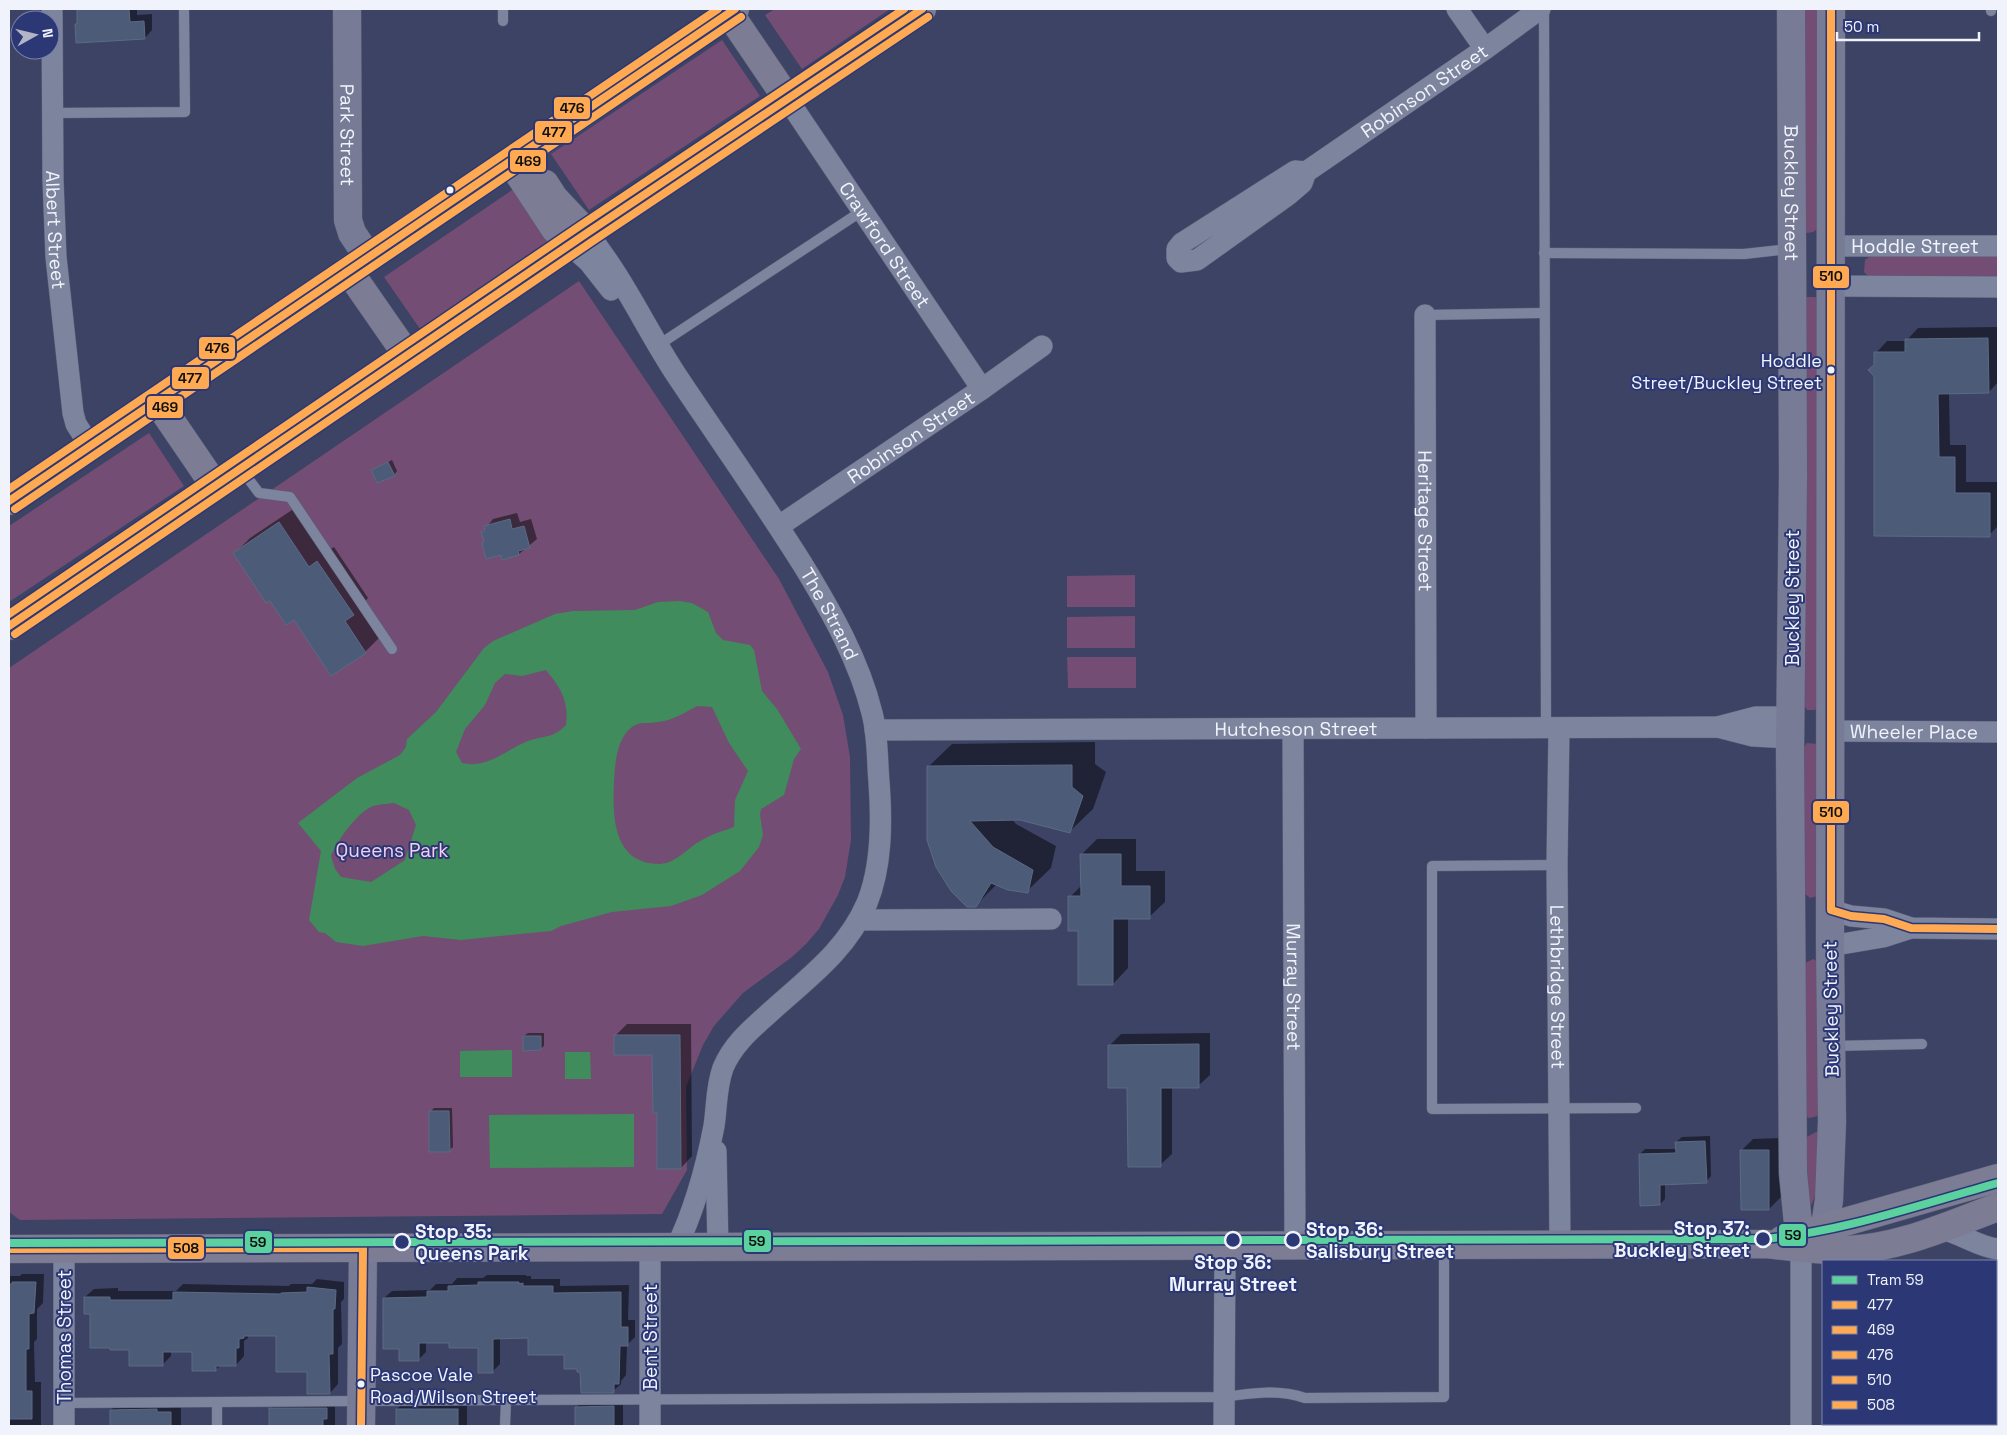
<svg xmlns="http://www.w3.org/2000/svg" width="2007" height="1435" viewBox="0 0 2007 1435" font-family="'Space Grotesk',sans-serif">
<rect width="100%" height="100%" fill="#3d4365"/>
<g fill="#734d73">
<path d="M775,9H890L802,69L765,15Z"/>
<path d="M1800,9H1822V225L1813,232L1807,233L1800,226Z"/>
<path d="M722,40L760,96L589,210L551,154Z"/>
<path d="M515,188L551,240L420,329L384,277Z"/>
<path d="M1874,254L1998,255V280L1871,279L1864,272L1865,260Z"/>
<path d="M579,281L779,579L828,672L843,715L850,757L851,840L845,877L838,895L819,929L806,944L792,957L743,993L714,1026L703,1045L686,1087L687,1170L662,1214L20,1220L9,1212V668Z"/>
<path d="M1806,297H1815L1822,303L1823,702L1815,710H1807L1802,702V305Z"/>
<path d="M149,433L184,486L9,602V526Z"/>
<path d="M1135,575V607H1067V576Z"/>
<path d="M1135,616V648H1067V617Z"/>
<path d="M1067,657H1136V688H1068Z"/>
<path d="M1807,743L1817,744L1818,896L1810,898L1804,893L1801,751Z"/>
<path d="M1813,959L1819,962L1818,1116L1809,1118L1806,1116L1805,963Z"/>
<path d="M1818,1131C1818,1146 1820,1198 1810,1206L1803,1139Z"/>
</g>
<g fill="#418c5c" fill-rule="evenodd">
<path d="M679,601L692,603L708,612L716,633L723,640L750,645L754,650L762,691L777,709L801,749L794,759L784,795L761,809L760,815L763,835L759,847L740,871L702,895L671,906L612,912L561,926L551,931L461,940L423,936L363,946L336,942L325,933L319,932L309,920L321,851L298,823L357,778L400,755L406,747L407,739L436,712L484,648L493,641L555,614L573,611L635,610L658,602ZM546,670C561,688 569,701 566,725C552,739 545,735 528,741C505,750 488,769 462,763L456,752L465,729L485,705L495,683L505,674L522,676ZM697,706L712,707L729,743L748,771L735,800L734,827C723,831 712,834 702,840C688,847 676,864 659,864C614,864 612,818 614,783C615,765 616,739 632,727C639,721 650,724 658,722C672,721 684,713 697,706ZM394,803L409,810L416,825L405,860L371,882L341,877L335,869L331,856C337,841 356,814 371,807C377,804 387,804 394,803Z"/>
<path d="M512,1050V1077H460V1051Z"/>
<path d="M565,1052H590L591,1079H565Z"/>
<path d="M634,1114V1167L490,1168L489,1115Z"/>
</g>
<g fill="#0007">
<path d="M77,9H137V15L152,14V30L145,38L77,41Z"/>
<path d="M1998,327V382L1989,392L1949,393L1950,445H1966V482H1998V526L1989,535L1876,534V353L1887,341H1906L1918,328Z"/>
<path d="M392,460L397,471L394,475L373,470Z"/>
<path d="M295,508L325,552L334,547L368,598L361,606L381,636L365,652L332,674L294,618L270,599L235,553L250,538Z"/>
<path d="M517,513L520,522L531,519L537,539L519,554L503,558L501,553L483,543L485,541L482,533L493,519Z"/>
<path d="M1095,742V764L1106,772L1093,809L1069,832L1020,819H1012L1016,824L1056,846L1051,868L1027,891L997,884L975,906L928,767L952,744Z"/>
<path d="M1097,839H1136V871H1165V902L1149,917H1128V968L1113,984L1079,930L1070,897L1082,885V854Z"/>
<path d="M627,1024H691L692,1156L681,1168L653,1054L615,1036Z"/>
<path d="M528,1033H544V1046L540,1049L524,1036Z"/>
<path d="M1210,1033V1075L1198,1086H1172V1154L1160,1165L1129,1087L1109,1046L1121,1034Z"/>
<path d="M434,1108H452L453,1147L449,1150L430,1112Z"/>
<path d="M1710,1136L1711,1176L1706,1182L1665,1183V1199L1660,1204L1640,1154L1645,1149H1677L1676,1142L1682,1137Z"/>
<path d="M1780,1138L1781,1197L1769,1209L1742,1150L1753,1139Z"/>
<path d="M22,1274H44L43,1303L37,1309V1339L34,1342L35,1382H41V1426H9V1276H20Z"/>
<path d="M487,1275H526V1276H531V1279H560V1286L629,1285L628,1320H635V1337L627,1345L626,1375L621,1381V1384L613,1391L582,1370L566,1353L529,1337H500V1364L493,1371L480,1346L450,1341H426V1352L418,1360L400,1348L384,1298L392,1291L430,1290L436,1284H452L457,1278H483Z"/>
<path d="M317,1279L344,1282V1299L341,1302L342,1344L338,1348V1384L330,1393L277,1335H248V1338L244,1341V1356L236,1365H221L215,1370L193,1351H171V1356L162,1365L131,1349L91,1313L85,1297L94,1289L118,1288V1291H176L183,1284L289,1286L291,1284H312Z"/>
<path d="M586,1397H623V1426H576L577,1407Z"/>
<path d="M407,1399H467V1426H397V1409Z"/>
<path d="M121,1400L181,1402V1426H111V1410Z"/>
<path d="M279,1400H335V1426H270V1409Z"/>
</g>
<g fill="#4c5b77" stroke="#5c6a84">
<path d="M77,9H129L130,22L144,21L145,39L76,43L75,24H77Z"/>
<path d="M1988,338L1989,393L1938,394L1939,457H1955V493H1990V537L1874,536V376L1868,370L1874,365V352H1905V339Z"/>
<path d="M388,462L395,476L377,483L371,470Z"/>
<path d="M510,519L512,529L524,526L530,548L518,551L519,555L502,560L501,555L486,559L482,543L484,542L481,532L485,531L484,526Z"/>
<path d="M279,522L309,567L317,561L354,615L345,621L366,653L331,676L294,620L286,625L270,601L266,603L233,553Z"/>
<path d="M1072,765V787L1083,796L1070,833L1020,820L970,821L993,847L1033,870L1028,893L1008,890L991,883L976,907H967L951,891L936,867L927,840V766Z"/>
<path d="M1080,854H1121V886H1150V919H1113V985H1078V931H1068V896H1081Z"/>
<path d="M614,1035H680L681,1169H657V1113H653L652,1055H614Z"/>
<path d="M523,1036H541V1050L523,1051Z"/>
<path d="M1199,1044V1088H1161V1167H1128L1127,1088H1108V1045Z"/>
<path d="M429,1111H449L450,1152H429Z"/>
<path d="M1705,1141L1707,1183L1660,1185V1205L1640,1206L1639,1154L1676,1153L1675,1142Z"/>
<path d="M1740,1150H1769V1210H1741Z"/>
<path d="M12,1282H36L34,1313L29,1314V1349H26V1391H32V1419H9V1284H12Z"/>
<path d="M478,1282H519V1284L523,1283V1286H553V1293L621,1292V1327H628V1346H620L619,1384H614V1393H581L580,1372H577V1369H564V1355H528V1338L493,1339V1373H478V1348H449V1343H419V1361H399V1349H383V1298L427,1297V1291H448V1286L478,1285Z"/>
<path d="M307,1287L336,1290L335,1309H333V1354H329L330,1394H307V1372H276V1336H244V1338L239,1339V1348H236V1366H216V1371H192V1352H163V1366H129V1350H110V1348H90V1314H84V1297H110V1300H173V1292L281,1294V1293L307,1292Z"/>
<path d="M614,1406V1426H575V1407Z"/>
<path d="M269,1408H327V1419H323V1426H269Z"/>
<path d="M157,1409V1412H171V1426H110V1410Z"/>
<rect x="396" y="1409" width="62" height="17"/>
</g>
<g fill="none" stroke-linecap="round" stroke-linejoin="round">
<g stroke="#595d74" stroke-width="11">
<g id="lane">
<path d="M503,9V21"/>
<path d="M1544,9L1546,728"/>
<path d="M1991,9V11"/>
<path d="M53,113L185,112L184,9"/>
<path d="M1544,253L1744,254L1790,249"/>
<path d="M1425,315L1544,313"/>
<path d="M657,346L862,211"/>
<path d="M241,469L259,493L290,497L392,649"/>
<path d="M1557,865L1432,866V1109L1636,1108"/>
<path d="M1833,1046L1922,1044"/>
<path d="M64,1403L506,1400L1224,1397C1251,1393 1279,1389 1305,1398L1444,1397V1247"/>
<path d="M217,1426V1402"/>
<path d="M505,1426L506,1400"/>
</g>
</g>
<g stroke="#595d74" stroke-width="22">
<g id="street">
<path id="s1" d="M52,9L53,180L56,257L73,413L76,424L90,446"/>
<path d="M1457,9L1485,49"/>
<path id="s2" d="M788,100L982,389"/>
<path id="s3" d="M1306,172L1295,171L1182,243L1177,249V258L1181,262L1197,260L1288,195L1302,183L1306,172L1485,49L1540,9"/>
<path id="s4" d="M587,233C623,277 646,329 677,376C719,439 763,501 803,565C831,611 859,660 872,713C878,735 877,759 879,782C882,822 882,866 867,903C846,952 805,980 767,1015C749,1031 732,1046 723,1068C716,1087 717,1106 714,1126C706,1168 695,1209 676,1248"/>
<path d="M570,245L589,262L611,290"/>
<path id="s5" d="M1831,246H1998"/>
<path d="M1831,286L1998,287"/>
<path id="s6" d="M1425,315L1426,728"/>
<path id="s7" d="M779,526L982,389L1042,346"/>
<path d="M1718,727L1756,717H1791"/>
<path id="s8" d="M1559,728L1557,865L1560,1245"/>
<path id="s9" d="M1293,729L1295,1245"/>
<path id="s10" d="M875,730L1718,727L1753,736L1791,738"/>
<path id="s11" d="M1830,731L1998,732"/>
<path d="M1831,910L1851,916L1884,919L1911,928L1998,929"/>
<path d="M859,920L1051,919"/>
<path d="M1830,946L1883,937L1911,928"/>
<path d="M716,1151L718,1248"/>
<path d="M1940,1229C1961,1233 1978,1247 1998,1249"/>
<path d="M1801,1247V1426"/>
<path d="M64,1426V1249"/>
<path d="M650,1426V1248"/>
<path d="M1224,1426L1225,1246"/>
</g>
</g>
<g stroke="#595d74" stroke-width="29">
<g id="secondary">
<path id="s12" d="M347,9L348,220L352,233L368,257"/>
<path id="s13" d="M1791,9L1793,475L1790,752L1793,1173L1799,1234"/>
<path d="M1825,1226L1829,1200L1832,1121L1830,946L1831,9"/>
<path d="M361,1426L363,1248"/>
</g>
</g>
<g stroke="#595d74" stroke-width="29">
<g id="primary">
<path d="M729,13L788,100"/>
<path d="M511,162L555,229L570,245"/>
<path d="M545,184L554,198L587,233"/>
<path d="M348,270L407,355"/>
<path d="M157,401L215,486"/>
<path d="M9,501L452,200L525,153L735,9"/>
<path d="M9,626L587,233L922,9"/>
<path d="M1782,1240L1998,1178"/>
<path d="M9,1249L1766,1244C1792,1247 1820,1251 1847,1250C1900,1248 1949,1225 1998,1207"/>
</g>
</g>
<use href="#lane" stroke="#7d849e" stroke-width="10"/>
<use href="#street" stroke="#7d849e" stroke-width="21"/>
<use href="#secondary" stroke="#787b95" stroke-width="28"/>
<use href="#primary" stroke="#7c7d95" stroke-width="28"/>
<g stroke="#2c3876" stroke-width="11">
<g id="bus-1">
<path d="M9,501L735,9"/>
<path d="M9,626L587,233L922,9"/>
</g>
</g>
<g stroke="#2c3876" stroke-width="11">
<g id="bus-2">
<path d="M15,509L741,17"/>
<path d="M15,634L593,241L928,17"/>
</g>
</g>
<g stroke="#2c3876" stroke-width="11">
<g id="bus-3">
<path d="M9,489L718,9"/>
<path d="M9,614L581,225L904,9"/>
</g>
</g>
<g stroke="#2c3876" stroke-width="11">
<path id="bus-4" d="M1831,9V910L1851,916L1884,919L1911,928L1998,929"/>
</g>
<g stroke="#2c3876" stroke-width="11">
<g id="bus-5">
<path d="M9,1249L363,1248"/>
<path d="M361,1426L363,1248"/>
</g>
</g>
<use href="#bus-1" stroke="#ffaa53" stroke-width="8"/>
<use href="#bus-2" stroke="#ffaa53" stroke-width="8"/>
<use href="#bus-3" stroke="#ffaa53" stroke-width="8"/>
<use href="#bus-4" stroke="#ffaa53" stroke-width="8"/>
<use href="#bus-5" stroke="#ffaa53" stroke-width="8"/>
<g stroke="#2c3876" stroke-width="11">
<path id="tram-1" d="M9,1243L1763,1239C1843,1232 1921,1204 1998,1183"/>
</g>
<use href="#tram-1" stroke="#5ad19e" stroke-width="8"/>
</g>
<g fill="#f0f3fb" stroke="#2c3876" stroke-width="2">
<circle cx="450" cy="190" r="4.5"/>
<circle cx="1831" cy="370" r="4.5"/>
<circle cx="361" cy="1384" r="4.5"/>
</g>
<g fill="#2c3876" stroke="#f0f3fb" stroke-width="2.5">
<circle cx="1763" cy="1239" r="8"/>
<circle cx="1233" cy="1240" r="8"/>
<circle cx="1293" cy="1240" r="8"/>
<circle cx="402" cy="1242" r="8"/>
</g>
<g text-anchor="middle" dominant-baseline="central" stroke-width="4" stroke-linejoin="round" paint-order="stroke">
<g font-size="18" fill="#f0f3fb" stroke="#2c3876" text-anchor="end">
<text x="1822" y="360">Hoddle<tspan x="1822" dy="22">Street/Buckley Street</tspan></text>
<text x="370" y="1374" text-anchor="start">Pascoe Vale<tspan x="370" dy="22">Road/Wilson Street</tspan></text>
</g>
<g font-size="19" fill="#f0f3fb" stroke="#2c3876">
<text stroke="none"><textPath href="#s3" startOffset="469">Robinson Street</textPath></text>
<text stroke="none"><textPath href="#s12" startOffset="126">Park Street</textPath></text>
<text stroke="none"><textPath href="#s13" startOffset="184">Buckley Street</textPath></text>
<text stroke="none"><textPath href="#s1" startOffset="221">Albert Street</textPath></text>
<text stroke="none"><textPath href="#s2" startOffset="174">Crawford Street</textPath></text>
<text stroke="none"><textPath href="#s5" startOffset="84">Hoddle Street</textPath></text>
<text stroke="none"><textPath href="#s7" startOffset="159">Robinson Street</textPath></text>
<text stroke="none"><textPath href="#s6" startOffset="206">Heritage Street</textPath></text>
<text transform="translate(1792 598) rotate(-90)">Buckley Street</text>
<text stroke="none"><textPath href="#s4" startOffset="452">The Strand</textPath></text>
<text stroke="none"><textPath href="#s10" startOffset="421">Hutcheson Street</textPath></text>
<text stroke="none"><textPath href="#s11" startOffset="84">Wheeler Place</textPath></text>
<text stroke="none"><textPath href="#s8" startOffset="259">Lethbridge Street</textPath></text>
<text stroke="none"><textPath href="#s9" startOffset="258">Murray Street</textPath></text>
<text transform="translate(1831 1009) rotate(-91)">Buckley Street</text>
<text transform="translate(64 1337) rotate(-90)">Thomas Street</text>
<text transform="translate(650 1337) rotate(-90)">Bent Street</text>
</g>
<g font-size="19" fill="#f4cfee" stroke="#2c3876">
<text x="392" y="850">Queens Park</text>
</g>
<g font-size="19" font-weight="bold" fill="#f0f3fb" stroke="#2c3876" text-anchor="start">
<text x="1750" y="1228" text-anchor="end">Stop 37:<tspan x="1750" dy="22">Buckley Street</tspan></text>
<text x="1306" y="1229">Stop 36:<tspan x="1306" dy="22">Salisbury Street</tspan></text>
<text x="415" y="1231">Stop 35:<tspan x="415" dy="22">Queens Park</tspan></text>
<text x="1233" y="1262" text-anchor="middle">Stop 36:<tspan x="1233" dy="22">Murray Street</tspan></text>
</g>
</g>
<g stroke="#2c3876" stroke-width="2">
<rect x="553" y="96" width="38" height="24" rx="5" fill="#ffaa53"/>
<rect x="534" y="120" width="39" height="24" rx="5" fill="#ffaa53"/>
<rect x="509" y="149" width="38" height="24" rx="5" fill="#ffaa53"/>
<rect x="1812" y="265" width="38" height="24" rx="5" fill="#ffaa53"/>
<rect x="198" y="336" width="38" height="24" rx="5" fill="#ffaa53"/>
<rect x="171" y="366" width="39" height="24" rx="5" fill="#ffaa53"/>
<rect x="146" y="395" width="38" height="24" rx="5" fill="#ffaa53"/>
<rect x="1812" y="800" width="38" height="24" rx="5" fill="#ffaa53"/>
<rect x="1778" y="1223" width="29" height="24" rx="5" fill="#5ad19e"/>
<rect x="743" y="1229" width="29" height="24" rx="5" fill="#5ad19e"/>
<rect x="244" y="1230" width="29" height="24" rx="5" fill="#5ad19e"/>
<rect x="167" y="1236" width="38" height="24" rx="5" fill="#ffaa53"/>
</g>
<g font-size="14" text-anchor="middle" font-weight="bold" fill="#111">
<text x="572" y="113">476</text>
<text x="554" y="137">477</text>
<text x="528" y="166">469</text>
<text x="1831" y="281">510</text>
<text x="217" y="353">476</text>
<text x="190" y="383">477</text>
<text x="165" y="412">469</text>
<text x="1831" y="817">510</text>
<text x="1793" y="1240">59</text>
<text x="757" y="1246">59</text>
<text x="258" y="1247">59</text>
<text x="186" y="1253">508</text>
</g>
<rect width="2007" height="1435" fill="none" stroke="#f0f3fb" stroke-width="20"/>
<rect x="1822" y="1260" width="175" height="165" fill="#2c3876" stroke="#7a83ab"/>
<rect x="1832" y="1276" width="25" height="8" fill="#5ad19e" stroke="#7a83ab"/>
<text x="1867" y="1285" font-size="15" fill="#f0f3fb">Tram 59</text>
<rect x="1832" y="1301" width="25" height="8" fill="#ffaa53" stroke="#7a83ab"/>
<text x="1867" y="1310" font-size="15" fill="#f0f3fb">477</text>
<rect x="1832" y="1326" width="25" height="8" fill="#ffaa53" stroke="#7a83ab"/>
<text x="1867" y="1335" font-size="15" fill="#f0f3fb">469</text>
<rect x="1832" y="1351" width="25" height="8" fill="#ffaa53" stroke="#7a83ab"/>
<text x="1867" y="1360" font-size="15" fill="#f0f3fb">476</text>
<rect x="1832" y="1376" width="25" height="8" fill="#ffaa53" stroke="#7a83ab"/>
<text x="1867" y="1385" font-size="15" fill="#f0f3fb">510</text>
<rect x="1832" y="1401" width="25" height="8" fill="#ffaa53" stroke="#7a83ab"/>
<text x="1867" y="1410" font-size="15" fill="#f0f3fb">508</text>
<g transform="translate(35 35) rotate(82)"><circle r="24" fill="#2c3876" stroke="#7a83ab"/>
<path d="M0-4L9 19L0 12L-9 19Z" fill="#b1b5c6"/>
<text y="-8" font-size="14" font-weight="bold" text-anchor="middle" fill="#f0f3fb">N</text>
</g>
<path d="M1837 32v8h142v-8" fill="none" stroke="#f0f3fb" stroke-width="2.5"/>
<text x="1844" y="32" font-size="15" fill="#f0f3fb" stroke="#2c3876" stroke-width="4" paint-order="stroke">50 m</text>
</svg>
